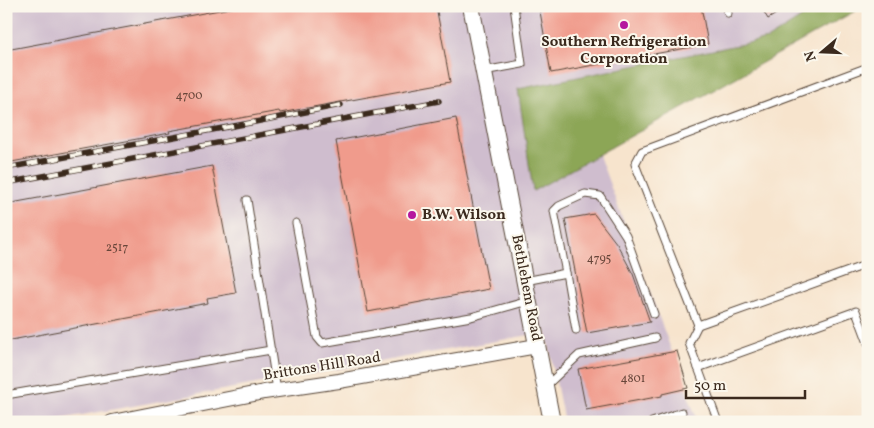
<svg xmlns="http://www.w3.org/2000/svg" width="874" height="428" viewBox="0 0 874 428" font-family="Vollkorn,serif">
<rect width="100%" height="100%" fill="#fbf7ec"/>
<filter id="ink" filterUnits="userSpaceOnUse"><feTurbulence type="fractalNoise" baseFrequency=".02" numOctaves="2"/><feDisplacementMap in="SourceGraphic" scale="10" xChannelSelector="R" yChannelSelector="G"/><feConvolveMatrix kernelMatrix="1 2 1 2 8 2 1 2 1" color-interpolation-filters="sRGB"/></filter>
<filter id="wash" filterUnits="userSpaceOnUse"><feTurbulence type="fractalNoise" baseFrequency=".0096" numOctaves="4" result="noise"/><feDisplacementMap in="SourceGraphic" scale="20" xChannelSelector="R" yChannelSelector="G"/><feGaussianBlur stdDeviation="1.12" result="paint"/><feColorMatrix in="noise" values="0 0 0 0 0 0 0 0 0 0 0 0 0 0 0 0 0 1.4 0 .05"/><feComposite in="paint" operator="in"/></filter>
<g filter="url(#wash)">
<rect width="100%" height="100%" fill="#f7e4cd"/>
<path fill="#cfbdce" d="M6,6H832L597,150L698,422H564L546,332L43,422H6Z"/>
<path fill="#8ca657" stroke="#64683a" d="M820,6H864L533,191L518,89L768,39Z"/>
<g id="blocks">
<g fill="#f09b8c">
<path d="M241,6H436L450,82L280,113L279,111L169,131L170,133L6,163V50Z"/>
<path d="M539,6H701L708,44L551,73Z"/>
<path d="M760,6H789L768,19Z"/>
<path d="M456,118L489,289L368,312L336,141Z"/>
<path d="M212,166L236,293L207,298L208,303L6,341V204Z"/>
<path d="M594,214L617,244L633,274L650,322L587,333L565,219Z"/>
<path d="M677,351L688,388L662,394V396L586,410L578,369Z"/>
</g>
</g>
</g>
<g filter="url(#ink)">
<use href="#blocks" fill-opacity="0" stroke="#574638" stroke-width="1"/>
<g fill="none" stroke-linecap="round" stroke-linejoin="round">
<g stroke="#574638" stroke-width="9">
<g id="service">
<path d="M725,6L728,13"/>
<path d="M483,71L522,64L514,6"/>
<path d="M247,200L277,390"/>
<path d="M296,223L317,337L322,343L471,317L528,301"/>
<path d="M566,273L576,330"/>
<path d="M525,281L566,273L554,211L559,206L585,194L600,196L626,236L654,314"/>
<path d="M698,325L868,264"/>
<path d="M698,368L856,311L868,343"/>
<path d="M545,387L579,355L655,338"/>
<path d="M6,395L271,350"/>
<path d="M652,422L682,412"/>
<path d="M718,422L689,343L698,325L635,164L642,151L868,67"/>
</g>
</g>
<g stroke="#574638" stroke-width="16">
<path id="minor" d="M112,422L264,392L339,381L537,346"/>
</g>
<g stroke="#574638" stroke-width="18">
<path id="tertiary" d="M471,6L552,422"/>
</g>
<use href="#service" stroke="#fff" stroke-width="7"/>
<use href="#minor" stroke="#fff" stroke-width="14"/>
<use href="#tertiary" stroke="#fff" stroke-width="16"/>
<g stroke="#3b2a1e" stroke-width="5.5">
<g id="rail">
<path d="M6,168L250,123L341,105"/>
<path d="M6,183L439,101"/>
</g>
</g>
<use href="#rail" stroke="#fbf7ec" stroke-width="4" stroke-dasharray="11" stroke-linecap="butt"/>
</g>
</g>
<g fill="#b5179e" stroke="#fbf7ec" stroke-width="2">
<circle cx="624" cy="25" r="5"/>
<circle cx="412" cy="215" r="5"/>
</g>
<g text-anchor="middle" dominant-baseline="central" stroke-width="4" stroke-linejoin="round" paint-order="stroke">
<g font-size="12" fill="#68463a">
<text x="189" y="96">4700</text>
<text x="117" y="248">2517</text>
<text x="599" y="259">4795</text>
<text x="633" y="379">4801</text>
</g>
<g font-size="15" font-weight="bold" fill="#3b2a1e" stroke="#fbf7ec">
<text x="624" y="42">Southern Refrigeration<tspan x="624" dy="17">Corporation</tspan></text>
<text x="422" y="215" text-anchor="start">B.W. Wilson</text>
</g>
<g font-size="15" fill="#3b2a1e" stroke="#fbf7ec">
<text transform="translate(526 288) rotate(79)">Bethlehem Road</text>
<text transform="translate(322 367) rotate(-9)">Brittons Hill Road</text>
</g>
</g>
<rect width="874" height="428" fill="none" stroke="#fbf7ec" stroke-width="25"/>
<g transform="translate(822 52) rotate(251)" stroke="#fbf7ec" stroke-width="4" paint-order="stroke">
<path d="M0-4L9 19L0 12L-9 19Z" fill="#3b2a1e"/>
<text y="-8" font-size="14" font-weight="bold" text-anchor="middle" fill="#3b2a1e">N</text>
</g>
<path d="M686 390v8h119v-8" fill="none" stroke="#3b2a1e" stroke-width="2.5"/>
<text x="694" y="390" font-size="15" fill="#3b2a1e" stroke="#fbf7ec" stroke-width="4" paint-order="stroke">50 m</text>
</svg>
